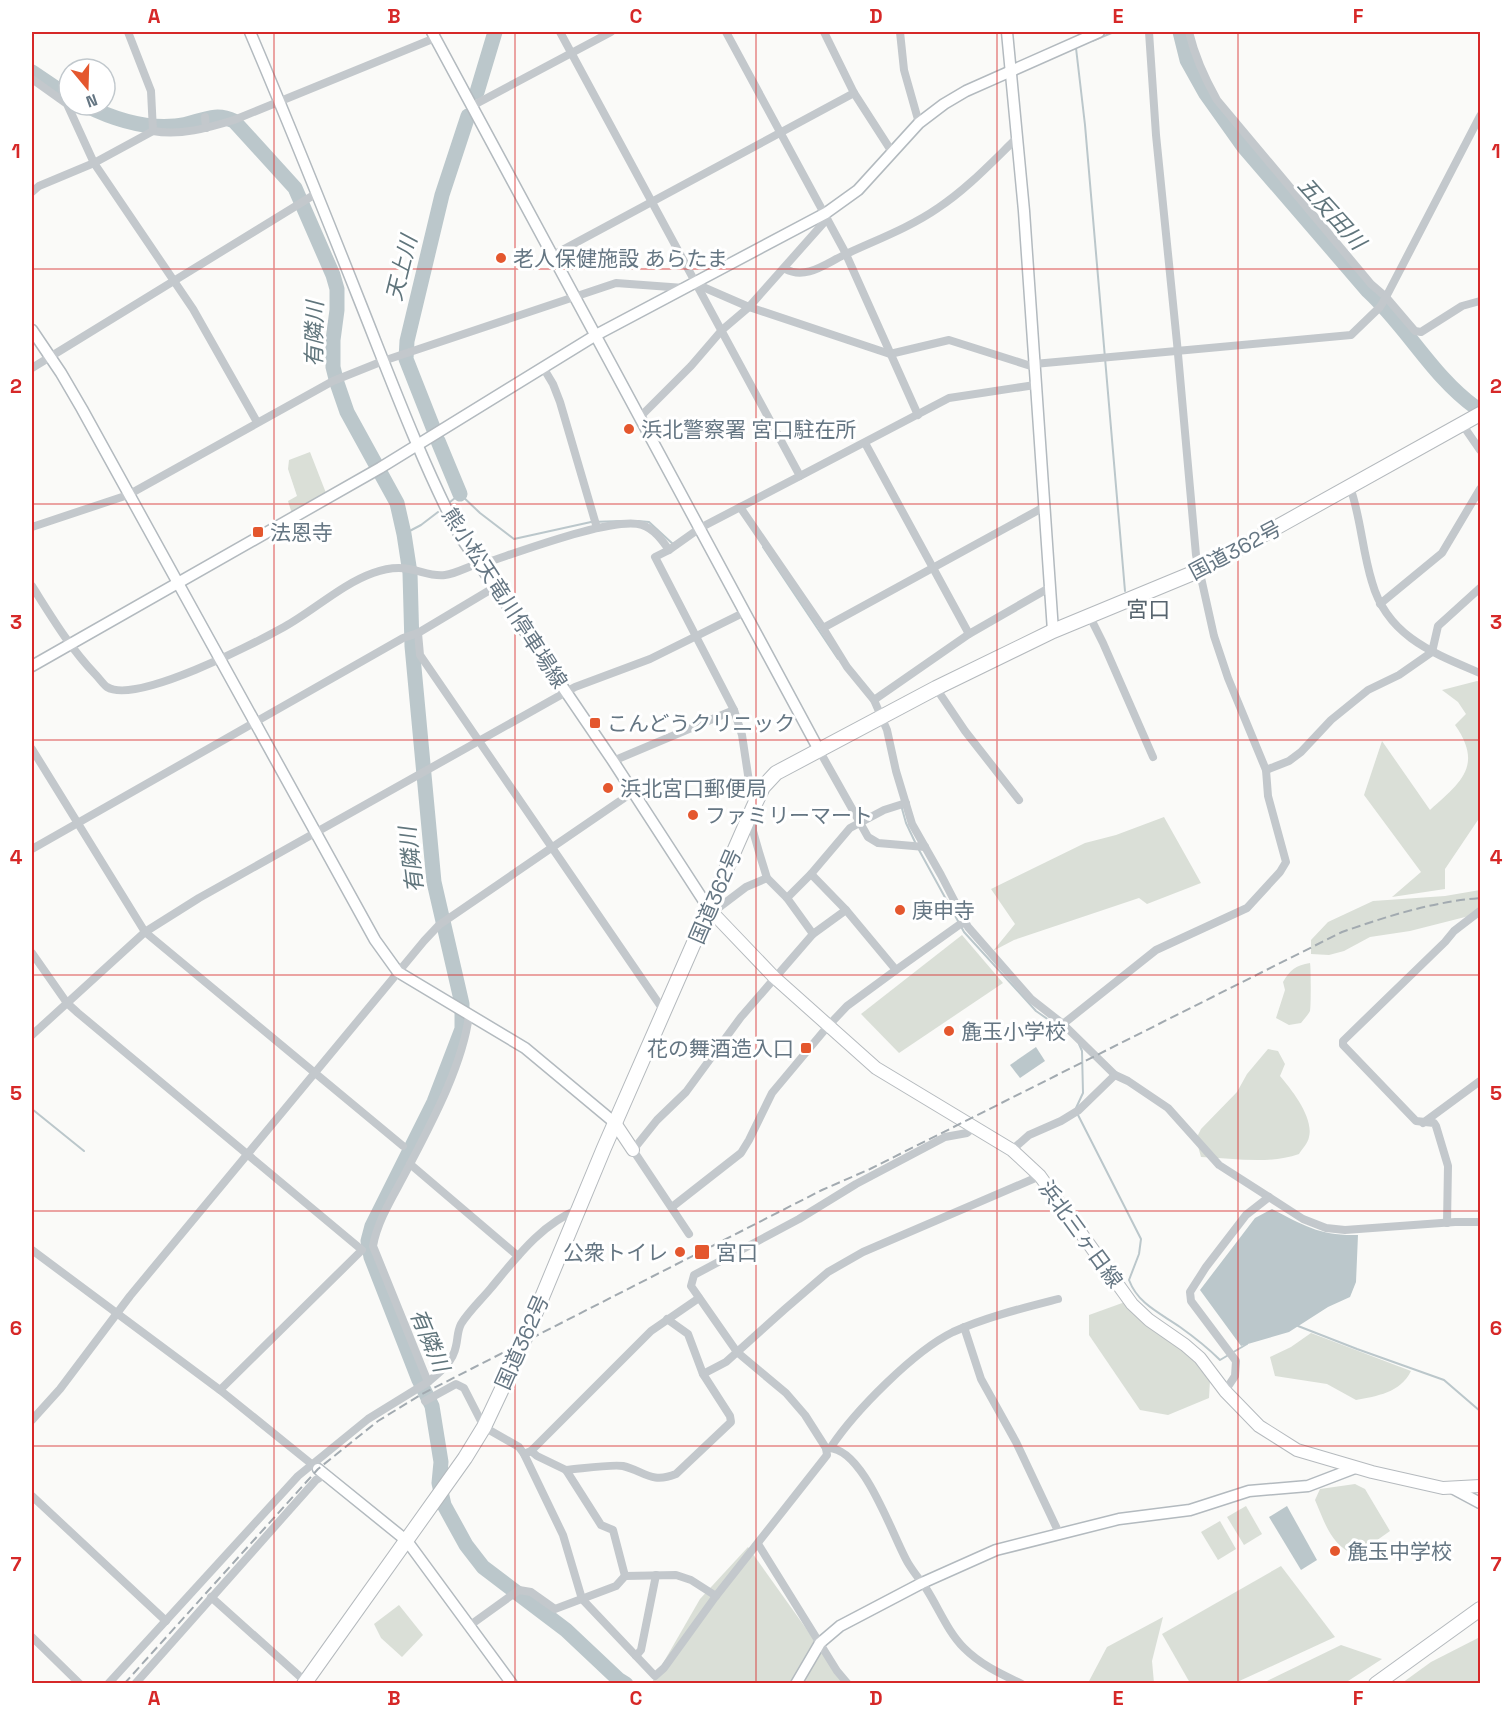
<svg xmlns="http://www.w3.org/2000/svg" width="1512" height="1715" viewBox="0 0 1512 1715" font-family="'Space Grotesk','Noto Sans JP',sans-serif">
<rect width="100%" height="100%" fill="#fafaf8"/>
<g fill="#dadfd7">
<path d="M310,452L326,493L292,514L288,501L297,496L288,469L289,460Z"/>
<path d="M1477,681L1480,682V817L1445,869V889L1392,897L1421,872L1364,795L1382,741L1430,810C1460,783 1484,766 1455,725L1466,714L1458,702L1442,690Z"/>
<path d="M1164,817L1201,883L1147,904L1139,898L1014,940L993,951L1015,924L991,889L1085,843L1116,835Z"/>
<path d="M1480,890V915H1473L1410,931L1370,937L1344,951L1329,955L1311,954V940L1328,922L1373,901L1445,896Z"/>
<path d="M962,935L1003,983L899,1053L861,1014Z"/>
<path d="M1310,963C1311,967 1311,1007 1310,1011C1308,1015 1304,1019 1301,1023L1289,1025L1276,1018L1285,990L1283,982C1290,970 1296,965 1310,963Z"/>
<path d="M1268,1049L1278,1051L1285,1064L1280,1076C1292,1090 1314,1118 1309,1137C1308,1143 1302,1149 1299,1154C1268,1165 1233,1158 1201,1157L1196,1139L1201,1129L1237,1092L1247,1074Z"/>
<path d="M1125,1302L1175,1338L1210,1381L1209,1398L1168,1415L1140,1410L1089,1335V1315Z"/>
<path d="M1311,1333L1411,1371C1400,1393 1377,1396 1356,1400L1327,1384L1275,1376L1270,1357L1291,1347Z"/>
<path d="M1355,1484L1365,1489L1390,1531L1356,1555C1331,1546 1325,1523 1315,1500L1320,1489Z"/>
<path d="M1246,1506L1262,1534L1244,1545L1227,1517Z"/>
<path d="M1220,1521L1236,1549L1218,1560L1201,1532Z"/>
<path d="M748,1547L845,1683L651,1684L700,1599Z"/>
<path d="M1281,1566L1335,1637L1235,1683H1190L1162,1634Z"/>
<path d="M399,1605L423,1635L402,1657L381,1638L374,1624Z"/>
<path d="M1163,1617L1152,1661L1154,1683H1088L1107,1647Z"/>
<path d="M1480,1637V1683H1402L1431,1662Z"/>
<path d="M1341,1645L1382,1659L1345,1683H1263Z"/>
</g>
<g fill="#bbc7cb">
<path d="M1036,1047L1045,1061L1020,1078L1010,1065Z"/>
<path d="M1272,1209C1305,1226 1320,1236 1358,1235L1356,1282L1350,1297L1328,1307L1289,1332L1241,1346L1200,1290L1255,1218Z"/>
<path d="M1287,1506L1317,1560L1301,1570L1269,1517Z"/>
</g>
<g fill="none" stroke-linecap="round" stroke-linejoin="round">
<g stroke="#bbc7cb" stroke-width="2">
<path d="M1092,41L1114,32"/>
<path d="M1076,48L1085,125L1125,591"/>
<path d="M450,502L460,494L480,513L514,539L591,522L621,521"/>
<path d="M638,521L649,522L674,545"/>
<path d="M404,534L421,525L438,512"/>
<path d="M763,547L838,659"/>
<path d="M901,805L906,823L915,842"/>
<path d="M919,850L964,932L1036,1011L1066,1032"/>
<path d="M1076,1108L1083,1093L1082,1051L1079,1044"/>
<path d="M32,1109L84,1151"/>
<path d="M1077,1113L1141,1239L1139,1254L1129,1280C1138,1304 1160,1313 1180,1327C1194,1337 1208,1348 1220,1360L1247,1344"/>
<path d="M1298,1326L1357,1349L1444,1380L1480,1411"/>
</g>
<g stroke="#bbc7cb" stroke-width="15">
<path d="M1180,32L1187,60L1206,94L1243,146L1368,291C1407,327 1433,377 1475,407"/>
<path d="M32,72L69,97"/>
<path d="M477,92L495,32"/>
<path d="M85,105C113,119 143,129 175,126C197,125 212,110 234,121L295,188L333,275L337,289V310L333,340V367L337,383L347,412L397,503L404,534L410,573L412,646L434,882L462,1004V1029L434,1102L372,1226L368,1241L371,1257L419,1380L432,1406L441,1462L439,1483L444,1505L466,1545L483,1567L566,1630L618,1679L626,1684"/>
<path d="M434,430L406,359L407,341L442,195L468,116"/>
<path d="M438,441L460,494"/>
</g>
<g stroke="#b3babf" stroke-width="13">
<g id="secondary">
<path d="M250,32C288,121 324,211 360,302C391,380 421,461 460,536L613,761L709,909"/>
<path d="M432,32L819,750"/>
<path d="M1007,32L1024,211L1053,631"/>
<path d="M32,330L61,373L82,409L375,940L398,972L525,1048L615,1123"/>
<path d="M32,666L380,468L596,335L826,213L858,190L919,123L944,104L966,91L1099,32"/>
<path d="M318,1469L407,1541L512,1684"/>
<path d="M1452,1488L1480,1503"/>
<path d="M796,1684L820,1643L840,1626L922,1583L996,1550L1119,1519L1190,1510L1249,1491L1308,1486L1355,1468"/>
</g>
</g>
<g stroke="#b5babe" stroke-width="14">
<g id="primary">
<path d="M709,909L774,977L876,1068L1012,1150L1040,1176L1132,1304L1149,1320L1185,1345L1200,1358L1225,1391L1259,1426L1297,1450L1372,1472L1443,1488L1480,1486"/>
<path d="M615,1123L633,1150"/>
</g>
</g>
<g stroke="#b4b9bd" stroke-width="16">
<g id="highway">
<path d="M528,1331L604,1148L753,808L763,787L776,773L936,688L1053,631L1198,571L1480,414"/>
<path d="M304,1684L465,1458L484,1427L518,1355"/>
<path d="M1376,1684L1480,1609"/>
</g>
</g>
<g stroke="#c3c8cc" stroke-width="8">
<path d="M560,32L800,476L700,528L669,550L655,557L734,710L742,735L753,808V831L759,852L767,878L787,898"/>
<path d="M726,32L845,252L918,415"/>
<path d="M824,32L854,93L892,152"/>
<path d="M900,32L904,70L919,123"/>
<path d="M1189,32C1195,57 1204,77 1217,100L1371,284L1386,297L1415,331L1421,332L1462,306L1480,301"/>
<path d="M32,79L67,104L94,163L193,309L257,422"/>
<path d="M472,106L611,32"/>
<path d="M205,117L206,128"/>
<path d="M153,131C180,136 208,128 234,120L435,38"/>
<path d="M32,192L39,186L94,163L153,131L151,91L128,32"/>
<path d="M553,255L854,93"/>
<path d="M785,269C806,280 825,264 844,255C876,240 909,228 938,208C967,189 992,162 1017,138"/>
<path d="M696,284L749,307L890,354L949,340L1034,367"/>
<path d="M1034,364L1351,335L1380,307L1386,297L1480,116"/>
<path d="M32,368L317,193"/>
<path d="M544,369L553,384L560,402L597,528"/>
<path d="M640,417L691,366L722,330L749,307L827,219"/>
<path d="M1462,424L1480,450"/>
<path d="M865,443L969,634L1049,588"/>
<path d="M800,476L949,398L1035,385"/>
<path d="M1350,487C1361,518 1362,550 1372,582C1387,636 1433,653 1480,673"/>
<path d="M740,507L823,628L847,667L874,700L887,730L896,771L912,824L941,875L968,927L1031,999L1063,1024L1115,1075L1128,1081L1168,1108L1219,1165L1303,1219L1326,1228L1345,1230L1455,1222H1480"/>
<path d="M32,527L128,495L333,381L383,361L616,283L684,288"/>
<path d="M32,586C51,616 70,648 95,674C99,678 103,684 107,687C136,705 255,643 284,627C313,611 342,584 373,573C384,569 398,567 409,569C421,571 433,577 445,575C460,573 472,563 488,562C519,552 614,516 642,525C654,529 662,540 669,550"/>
<path d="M1380,604L1442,553L1480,489"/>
<path d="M1089,615L1103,643L1153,757"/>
<path d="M823,628L1044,507"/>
<path d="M418,633L420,655L664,1011"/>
<path d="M936,688L965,731L1019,800"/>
<path d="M874,700L969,634"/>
<path d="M32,749L145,932L403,1146"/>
<path d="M819,750L868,837L878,843L925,847"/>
<path d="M613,761L734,710"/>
<path d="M1266,770L1289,761L1301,752L1331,720L1368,690L1399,675L1432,652L1438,626L1480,588"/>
<path d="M32,849L403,638L418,633L495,587"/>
<path d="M811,874L846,910L896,970L959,925L965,923"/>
<path d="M713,912L746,887L767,878"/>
<path d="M813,934L846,910"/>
<path d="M32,953L67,1003L78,1013L362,1250L220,1390"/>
<path d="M469,1015C463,1064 432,1122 409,1166C396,1192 378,1218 373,1246L428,1382C440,1372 453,1362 456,1346C458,1338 457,1332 461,1324C469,1311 481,1300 491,1288C516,1258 541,1224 579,1209"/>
<path d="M1063,1024L1156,950L1247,908L1280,872L1286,862L1268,796L1266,770L1228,678L1214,636L1196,555L1177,343L1156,135L1149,32"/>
<path d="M32,1035L145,932L199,898L575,687L650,659L745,612"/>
<path d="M1423,1123L1480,1081"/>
<path d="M1012,1150L1029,1135L1061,1121L1079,1110L1115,1075"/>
<path d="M410,1164L518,1256"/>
<path d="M672,1207L741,1153L749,1140L772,1093L828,1026L847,1006L896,970"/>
<path d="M1447,1223L1448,1166L1436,1126L1434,1123L1416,1121L1343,1045V1041L1445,942L1454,931L1480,911"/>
<path d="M689,1234L633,1150L657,1120L686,1092L741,1017L813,934L787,898L811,874L850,828L884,810L906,803"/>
<path d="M32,1250L220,1390L314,1466"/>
<path d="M964,1327L981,1379L1016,1442L1059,1533"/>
<path d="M703,1374L726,1362L785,1309L828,1272L863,1252L1040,1176"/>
<path d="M1225,1391L1235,1376L1236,1361L1191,1301L1190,1292L1206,1267L1246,1215L1269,1197"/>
<path d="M425,1401L456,1384L464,1388L484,1427L519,1447L524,1454L563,1535L582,1599L655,1676L664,1668L716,1596L827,1455L826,1448L805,1415L786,1393L737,1352L691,1286L694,1275L799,1219L856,1184L945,1137L967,1133L974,1127"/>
<path d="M32,1420L60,1389L130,1296L424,941L439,925L633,792"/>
<path d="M831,1447C855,1411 914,1351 953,1332C986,1317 1023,1308 1058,1299"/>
<path d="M826,1448C863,1444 893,1538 908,1563C914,1573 921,1581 927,1590C939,1609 948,1632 964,1648C981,1665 1001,1674 1022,1684"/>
<path d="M531,1451L537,1456L566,1470L601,1525L613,1530L625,1576"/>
<path d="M524,1454L531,1451L651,1331L699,1298"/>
<path d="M566,1470C580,1469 611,1464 623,1466C644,1471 651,1484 676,1474L731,1422L730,1416L703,1374L688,1334L667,1319"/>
<path d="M32,1496L166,1621"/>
<path d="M758,1544L837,1671L848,1684"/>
<path d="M211,1597L306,1682"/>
<path d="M469,1626L519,1590L531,1592L555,1609L616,1586L625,1576L676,1575L691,1580L716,1596"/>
<path d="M32,1637L80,1684"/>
<path d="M636,1656L641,1650L656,1575"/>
<path d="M108,1684L298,1476L368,1419L428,1382"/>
<path d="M135,1684L316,1480L324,1475"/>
</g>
<use href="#secondary" stroke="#fff" stroke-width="10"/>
<use href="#primary" stroke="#fff" stroke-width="12"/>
<use href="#highway" stroke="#fff" stroke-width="14"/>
<path stroke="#a2aab0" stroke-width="2" stroke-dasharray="9 4.5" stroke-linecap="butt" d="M124,1684L318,1469L378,1421L422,1394L822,1190L870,1169L1342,932C1388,916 1432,902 1480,898"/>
<g stroke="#b4b9bd" stroke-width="16" stroke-linecap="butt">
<path id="highway-bridge" d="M518,1355L528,1331"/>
</g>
<use href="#highway-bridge" stroke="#fff" stroke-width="14"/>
</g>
<path fill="none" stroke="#d62828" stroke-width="1.5" stroke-opacity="0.55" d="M274,32V1684M515,32V1684M756,32V1684M997,32V1684M1238,32V1684M32,269H1480M32,504H1480M32,740H1480M32,975H1480M32,1211H1480M32,1446H1480"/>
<g fill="#e4572e" stroke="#fff" stroke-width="2">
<circle cx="501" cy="258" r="6"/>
<circle cx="629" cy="429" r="6"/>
<rect x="252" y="526" width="12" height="12" rx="3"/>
<rect x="589" y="717" width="12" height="12" rx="3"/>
<circle cx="608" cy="788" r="6"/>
<circle cx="693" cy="815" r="6"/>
<circle cx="900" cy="910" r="6"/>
<circle cx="949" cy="1031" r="6"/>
<rect x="800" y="1042" width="12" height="12" rx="3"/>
<circle cx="680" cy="1252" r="6"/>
<rect x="694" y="1244" width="16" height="16" rx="3"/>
<circle cx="1335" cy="1551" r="6"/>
</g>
<g text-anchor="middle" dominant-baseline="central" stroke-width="6" stroke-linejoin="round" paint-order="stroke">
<g font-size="21" fill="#657683" stroke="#fff" text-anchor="start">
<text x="513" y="258">老人保健施設 あらたま</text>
<text x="641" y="429">浜北警察署 宮口駐在所</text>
<text x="270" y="532">法恩寺</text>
<text x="607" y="723">こんどうクリニック</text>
<text x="620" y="788">浜北宮口郵便局</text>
<text x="705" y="815">ファミリーマート</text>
<text x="912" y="910">庚申寺</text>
<text x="961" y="1031">麁玉小学校</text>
<text x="794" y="1048" text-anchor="end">花の舞酒造入口</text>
<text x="668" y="1252" text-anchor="end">公衆トイレ</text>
<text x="716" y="1252">宮口</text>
<text x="1347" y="1551">麁玉中学校</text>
</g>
<g font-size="21" fill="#657683" stroke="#fff">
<text transform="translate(1235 550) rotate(-28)">国道362号</text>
<text transform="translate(505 598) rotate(57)">熊小松天竜川停車場線</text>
<text transform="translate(715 896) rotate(-67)">国道362号</text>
<text transform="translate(1081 1234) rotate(54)">浜北三ヶ日線</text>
<text transform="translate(522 1342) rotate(-66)">国道362号</text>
</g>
<g font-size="22" font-style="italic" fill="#60757c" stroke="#fff">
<text transform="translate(1332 213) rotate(48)">五反田川</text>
<text transform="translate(401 268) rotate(-76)">天上川</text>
<text transform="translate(314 334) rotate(-89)">有隣川</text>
<text transform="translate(411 860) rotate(-97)">有隣川</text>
<text transform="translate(430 1340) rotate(67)">有隣川</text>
</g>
<g font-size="22" fill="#57646e" stroke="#fff">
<text x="1148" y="609">宮口</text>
</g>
</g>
<rect width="1512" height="1715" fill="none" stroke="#ffffff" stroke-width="66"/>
<g transform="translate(87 87) rotate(161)"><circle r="28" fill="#ffffff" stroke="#c1c8cd" stroke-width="1.5"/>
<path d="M0-4.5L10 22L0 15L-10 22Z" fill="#e4572e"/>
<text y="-9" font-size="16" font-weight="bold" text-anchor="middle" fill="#657683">N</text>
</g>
<rect x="33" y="33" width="1446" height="1649" fill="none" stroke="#d62828" stroke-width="2"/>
<g font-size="20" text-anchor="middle" font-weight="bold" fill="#d62828">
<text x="154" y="23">A</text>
<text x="394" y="23">B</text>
<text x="636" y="23">C</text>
<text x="876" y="23">D</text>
<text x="1118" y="23">E</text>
<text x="1358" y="23">F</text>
<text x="16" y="158">1</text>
<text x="1496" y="158">1</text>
<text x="16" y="393">2</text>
<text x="1496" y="393">2</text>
<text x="16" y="629">3</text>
<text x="1496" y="629">3</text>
<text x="16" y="864">4</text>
<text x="1496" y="864">4</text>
<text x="16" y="1100">5</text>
<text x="1496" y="1100">5</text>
<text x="16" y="1335">6</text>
<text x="1496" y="1335">6</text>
<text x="16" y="1571">7</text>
<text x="1496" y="1571">7</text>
<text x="154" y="1705">A</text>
<text x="394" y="1705">B</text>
<text x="636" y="1705">C</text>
<text x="876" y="1705">D</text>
<text x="1118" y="1705">E</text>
<text x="1358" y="1705">F</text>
</g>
</svg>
